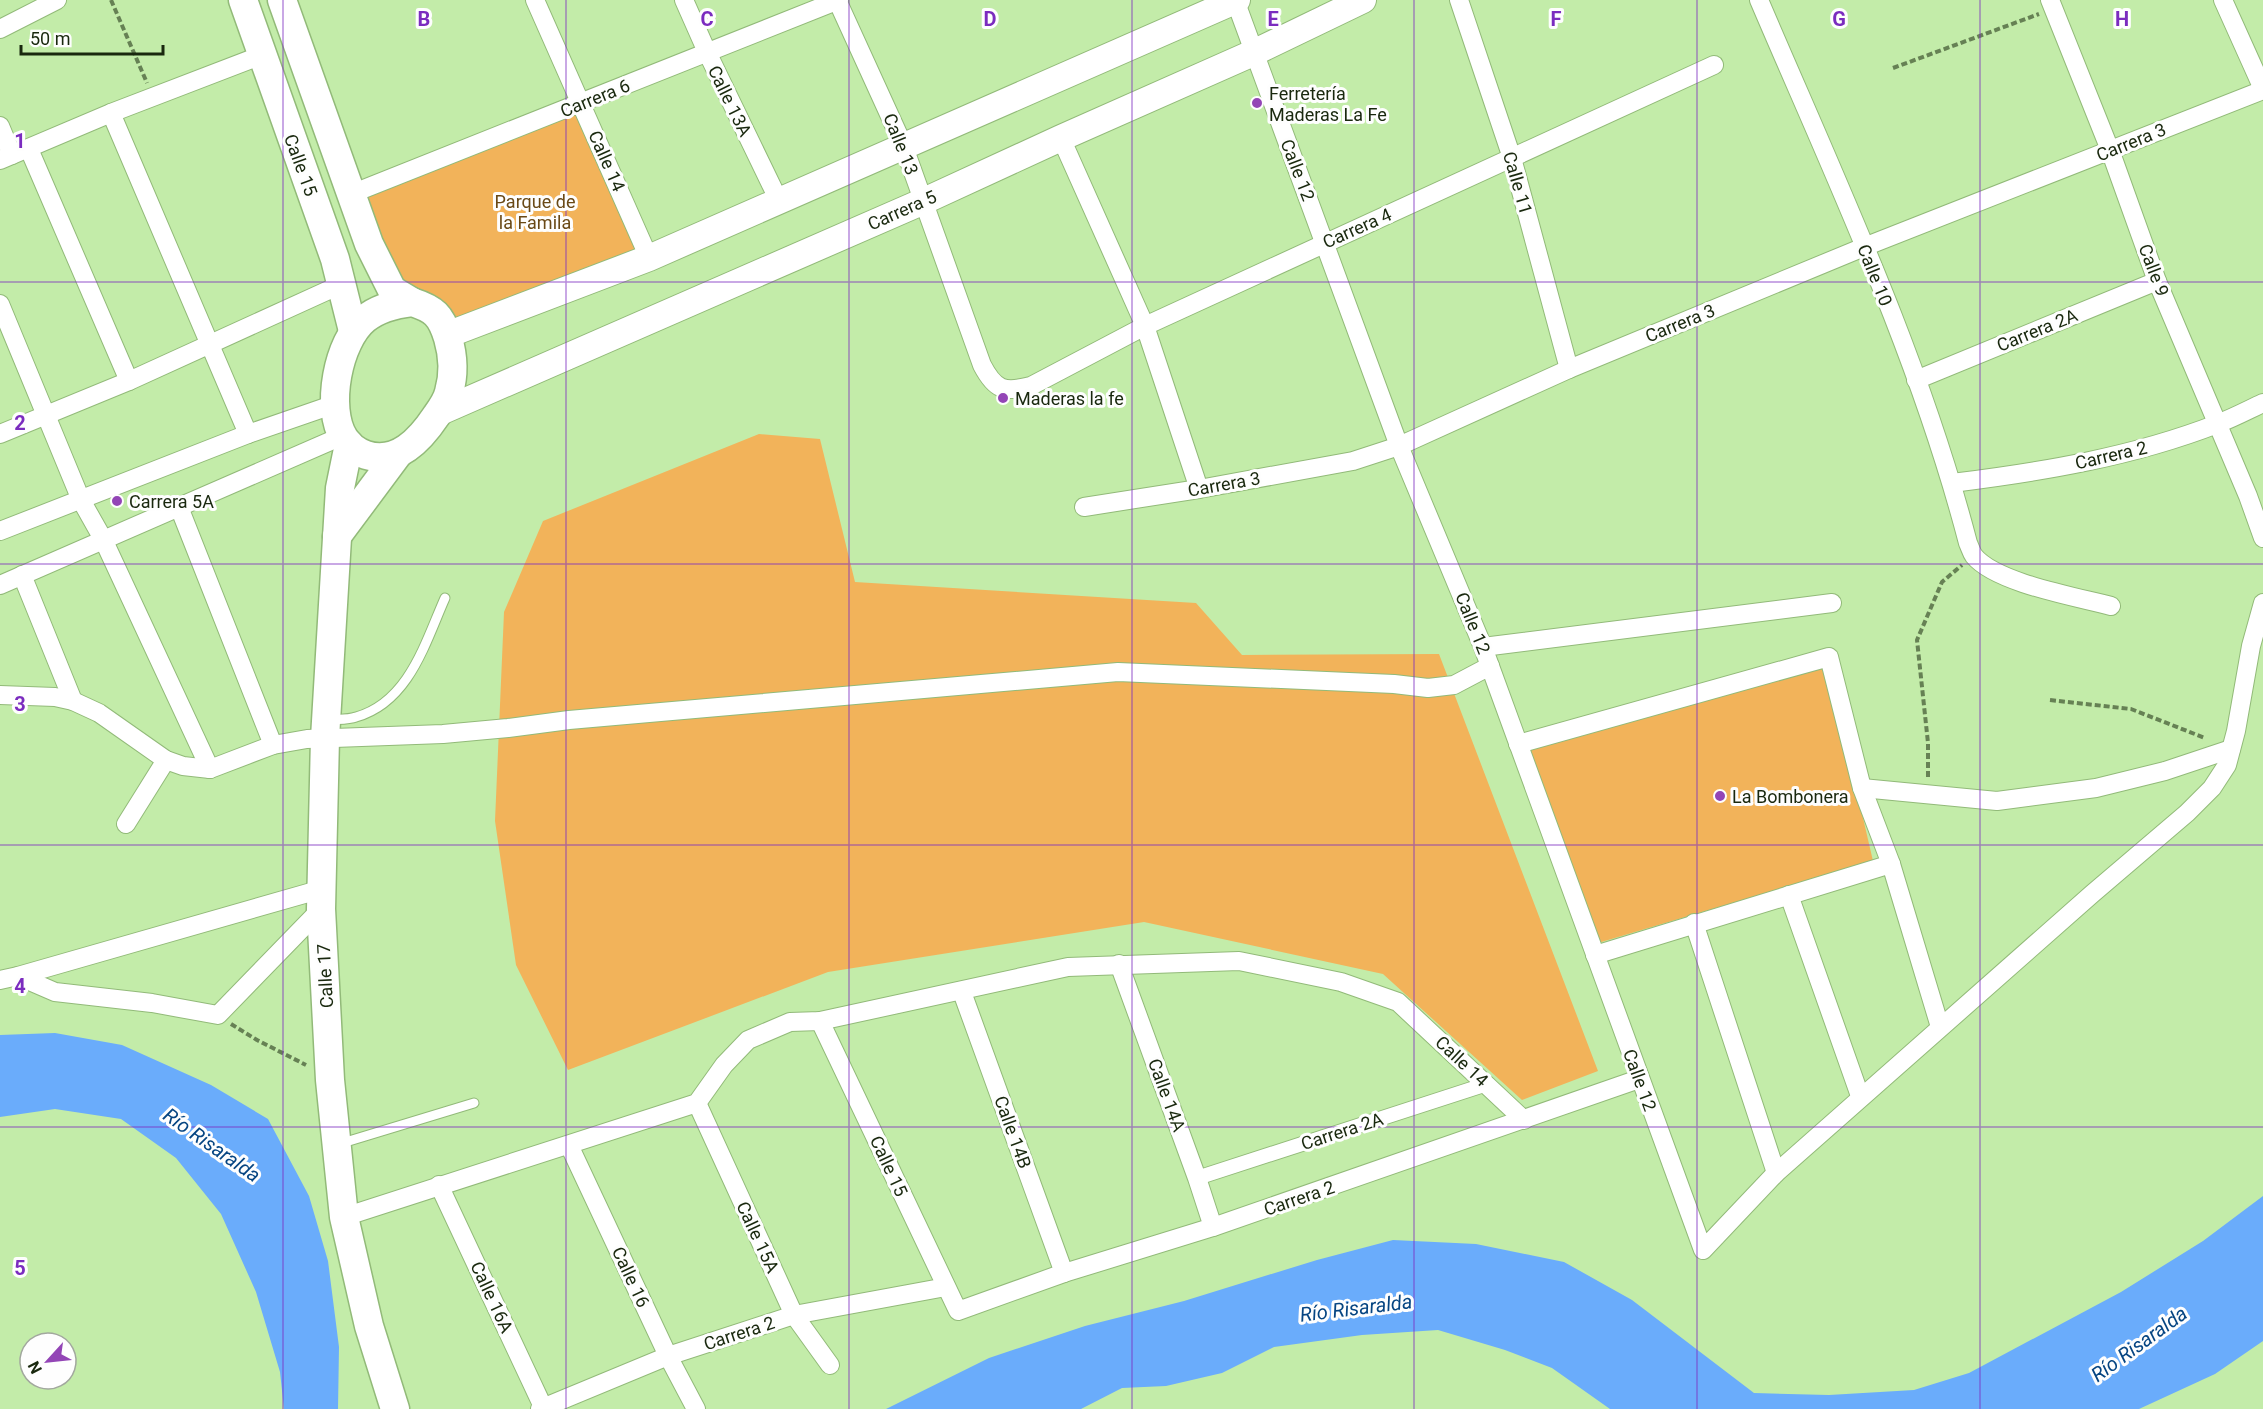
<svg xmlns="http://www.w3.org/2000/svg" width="2263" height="1409" viewBox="0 0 2263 1409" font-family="Roboto,sans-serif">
<rect width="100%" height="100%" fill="#c3eca9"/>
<g fill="#f2b35a">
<path d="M581,103L649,258L447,335L412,302L351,194Z"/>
<path d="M759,434L820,439L855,582L1196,603L1242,655L1439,654L1598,1071L1522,1100L1383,974L1144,922L828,972L568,1070L516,965L495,821L504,612L543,521Z"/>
<path d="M1827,663L1873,861L1598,943L1522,746Z"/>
</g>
<g fill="#6aacfb">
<path d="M55,1033L122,1045L211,1085L268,1119L309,1196L328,1261L339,1347L338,1409H284L280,1372L256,1292L221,1214L176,1158L121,1119L55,1109L0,1117V1035Z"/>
<path d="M2263,1196V1341L2215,1374L2139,1409H1610L1552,1368L1505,1350L1438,1330L1362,1335L1274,1347L1222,1373L1166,1386L1122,1388L1081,1409H886L989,1358L1085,1326L1184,1301L1317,1260L1393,1240L1476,1244L1564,1262L1632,1300L1754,1393L1829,1395L1914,1390L1969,1373L2121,1292L2203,1241Z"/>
</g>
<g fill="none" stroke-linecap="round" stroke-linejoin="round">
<g stroke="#92ba79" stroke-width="11">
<g id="service">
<path d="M328,720C337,719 348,720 356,717C409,702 425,643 445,598"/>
<path d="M339,1144L474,1103"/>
</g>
</g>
<g stroke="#92ba79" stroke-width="16">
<path id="pedestrian" d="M1197,1178L1487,1084"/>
</g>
<g stroke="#92ba79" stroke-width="20">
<g id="minor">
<path d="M535,0L649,258"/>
<path d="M684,0L707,52L779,201"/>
<path d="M837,0L904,147L982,365C995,390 1004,393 1031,386L1145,326L1714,65"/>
<path d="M1235,0L1399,446L1483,647L1703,1250L1776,1173L2092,894L2187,813L2212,788L2227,765L2236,731L2251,646L2263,603"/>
<path d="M1459,0L1512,158L1569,369"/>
<path d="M1759,0C1835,178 1919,355 1968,543C1970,547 1971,552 1974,556C1996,583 2077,597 2111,606"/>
<path d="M2050,0L2110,150L2157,281L2248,496L2263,538"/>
<path d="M2223,0L2263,89"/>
<path d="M0,29L57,0"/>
<path d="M111,113L248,434"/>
<path d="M0,126L12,155"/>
<path d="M1061,138L1145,326L1199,489"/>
<path d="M29,149L129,381"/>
<path d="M0,160L111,113L262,55"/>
<path d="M351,194L839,0"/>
<path d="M0,304L81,500L103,539L210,769"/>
<path d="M1916,380L2157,281"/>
<path d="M0,434L129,381L342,284"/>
<path d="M1952,483C2041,472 2132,457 2217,424C2233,418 2248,410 2263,403"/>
<path d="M179,507L273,745"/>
<path d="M1084,507L1199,489L1353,461L1399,446L1569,369L1864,247L2263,90"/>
<path d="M0,531L248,434L335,404"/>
<path d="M22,575L73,701"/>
<path d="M0,585L342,436"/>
<path d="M1483,647L1832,603"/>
<path d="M0,695L55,697L73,701L99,713L166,760L183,766L210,769L273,745L307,739L443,734L508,728L569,720L1118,672L1394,684L1428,688L1454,685L1490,666"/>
<path d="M1518,744L1829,657L1862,788L1891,864L1940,1027"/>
<path d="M1862,788L1997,801L2096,788L2165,771L2231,749"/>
<path d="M126,824L166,760"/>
<path d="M1789,895L1860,1096"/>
<path d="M1694,923L1776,1173"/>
<path d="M1595,955L1891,864"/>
<path d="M1119,964L1197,1178L1213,1227"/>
<path d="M18,976L55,992L152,1003L218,1015L321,909"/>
<path d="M0,980L18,976L322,889"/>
<path d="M962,992L1064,1273"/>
<path d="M820,1021L958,1311L1064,1273L1213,1227L1639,1079"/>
<path d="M697,1103L794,1315L830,1365"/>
<path d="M569,1145L668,1356L696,1409"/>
<path d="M439,1185L544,1409"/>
<path d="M344,1217L697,1103L724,1065L748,1040L790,1022L820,1021L1068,967L1239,961L1341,982L1398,1002L1524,1120"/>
<path d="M540,1409L668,1356L794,1315L946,1287"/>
</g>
</g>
<g stroke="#92ba79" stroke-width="28">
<g id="secondary">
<path d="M447,335L649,258L1237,0"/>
<path d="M438,413L924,201L1061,138L1253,53L1363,0"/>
</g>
</g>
<g stroke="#92ba79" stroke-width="31">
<g id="primary">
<path d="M243,0L335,259L353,331"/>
<path d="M282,0L369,244L392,290L412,302"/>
<path d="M412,302C434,309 441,315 448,338C453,355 454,375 449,392C447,401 441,409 436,416C420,440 397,465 366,455C357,452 349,446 344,438C325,408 338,341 365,319C378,308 395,304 412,302Z"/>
<path d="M349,444L340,488L325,738L321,909L330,1080L344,1217L369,1326L395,1409"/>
<path d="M337,536L398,454"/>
</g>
</g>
<g stroke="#668154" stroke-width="4" stroke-dasharray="6 3" stroke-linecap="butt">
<path d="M111,0L147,83"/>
<path d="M1893,68L2039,14"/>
<path d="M2050,700L2131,709L2205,738"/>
<path d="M1928,777V743L1917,640L1942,582L1962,565"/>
<path d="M231,1024L257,1040L306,1065"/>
</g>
<use href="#service" stroke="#fff" stroke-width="9"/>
<use href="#pedestrian" stroke="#fff" stroke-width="14"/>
<use href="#minor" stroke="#fff" stroke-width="18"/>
<use href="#secondary" stroke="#fff" stroke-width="26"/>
<use href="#primary" stroke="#fff" stroke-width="28"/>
</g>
<path fill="none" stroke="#7b2cbf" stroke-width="1.5" stroke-opacity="0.55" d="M283,0V1409M566,0V1409M849,0V1409M1132,0V1409M1414,0V1409M1697,0V1409M1980,0V1409M0,282H2263M0,564H2263M0,845H2263M0,1127H2263"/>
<g fill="#9345b6" stroke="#fefefe" stroke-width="2">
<circle cx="1257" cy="103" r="6"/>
<circle cx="1003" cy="398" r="6"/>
<circle cx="117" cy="501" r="6"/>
<circle cx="1720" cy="796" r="6"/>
</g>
<g text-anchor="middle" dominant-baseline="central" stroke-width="6" stroke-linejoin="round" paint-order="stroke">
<g font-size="18" fill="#19280e" stroke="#fefefe" text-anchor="start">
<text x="1269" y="93">Ferretería<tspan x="1269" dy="21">Maderas La Fe</tspan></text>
<text x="1015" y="398">Maderas la fe</text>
<text x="129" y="501">Carrera 5A</text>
<text x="1732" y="796">La Bombonera</text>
</g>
<g font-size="18" fill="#19280e" stroke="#fefefe">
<text transform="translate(595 98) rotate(-22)">Carrera 6</text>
<text transform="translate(730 101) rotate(64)">Calle 13A</text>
<text transform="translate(2131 142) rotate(-22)">Carrera 3</text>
<text transform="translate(901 144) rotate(68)">Calle 13</text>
<text transform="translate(607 161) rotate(66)">Calle 14</text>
<text transform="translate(301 165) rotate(70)">Calle 15</text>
<text transform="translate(1298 170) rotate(69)">Calle 12</text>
<text transform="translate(1518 183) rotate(74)">Calle 11</text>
<text transform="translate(902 210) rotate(-24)">Carrera 5</text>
<text transform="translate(1357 228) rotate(-24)">Carrera 4</text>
<text transform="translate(2154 270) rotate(69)">Calle 9</text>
<text transform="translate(1875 275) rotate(68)">Calle 10</text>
<text transform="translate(1680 323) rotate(-22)">Carrera 3</text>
<text transform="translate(2037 330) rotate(-22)">Carrera 2A</text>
<text transform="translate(2111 455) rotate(-13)">Carrera 2</text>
<text transform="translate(1224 484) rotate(-10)">Carrera 3</text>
<text transform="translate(1473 623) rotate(68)">Calle 12</text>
<text transform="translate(325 976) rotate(-93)">Calle 17</text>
<text transform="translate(1462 1061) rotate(43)">Calle 14</text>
<text transform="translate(1640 1080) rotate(70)">Calle 12</text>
<text transform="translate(1167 1095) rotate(70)">Calle 14A</text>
<text transform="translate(1342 1131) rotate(-18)">Carrera 2A</text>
<text transform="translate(1013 1132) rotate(70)">Calle 14B</text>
<text transform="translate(889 1166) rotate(65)">Calle 15</text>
<text transform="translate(1299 1198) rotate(-19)">Carrera 2</text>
<text transform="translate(758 1237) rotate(65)">Calle 15A</text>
<text transform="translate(631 1277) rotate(65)">Calle 16</text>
<text transform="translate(492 1297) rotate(65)">Calle 16A</text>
<text transform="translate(739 1333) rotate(-18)">Carrera 2</text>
</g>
<g font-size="18" fill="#6a4916" stroke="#fefefe">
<text x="535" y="201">Parque de<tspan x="535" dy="21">la Famila</tspan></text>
</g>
<g font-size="20" font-style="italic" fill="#064582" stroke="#fefefe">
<text transform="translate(212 1145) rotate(35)">Río Risaralda</text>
<text transform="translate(1356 1308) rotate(-7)">Río Risaralda</text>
<text transform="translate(2139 1344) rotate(-36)">Río Risaralda</text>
</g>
</g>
<g font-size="20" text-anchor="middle" font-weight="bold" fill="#7b2cbf" stroke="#fefefe" stroke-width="6" stroke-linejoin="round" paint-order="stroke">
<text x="424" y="26">B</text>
<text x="707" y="26">C</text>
<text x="990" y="26">D</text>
<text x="1273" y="26">E</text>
<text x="1556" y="26">F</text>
<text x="1839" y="26">G</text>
<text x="2122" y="26">H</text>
<text x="20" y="148">1</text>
<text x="20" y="430">2</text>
<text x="20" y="711">3</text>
<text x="20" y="993">4</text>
<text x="20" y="1275">5</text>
</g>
<g transform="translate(48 1361) rotate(243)"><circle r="28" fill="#fefefe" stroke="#a2a89e" stroke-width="1.5"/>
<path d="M0-4.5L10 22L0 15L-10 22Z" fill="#9345b6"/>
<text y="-9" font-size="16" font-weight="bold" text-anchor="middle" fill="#19280e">N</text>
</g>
<path d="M21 45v9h142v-9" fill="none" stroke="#19280e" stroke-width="3"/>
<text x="30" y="45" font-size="18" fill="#19280e" stroke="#fefefe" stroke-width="4.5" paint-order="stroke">50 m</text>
</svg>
